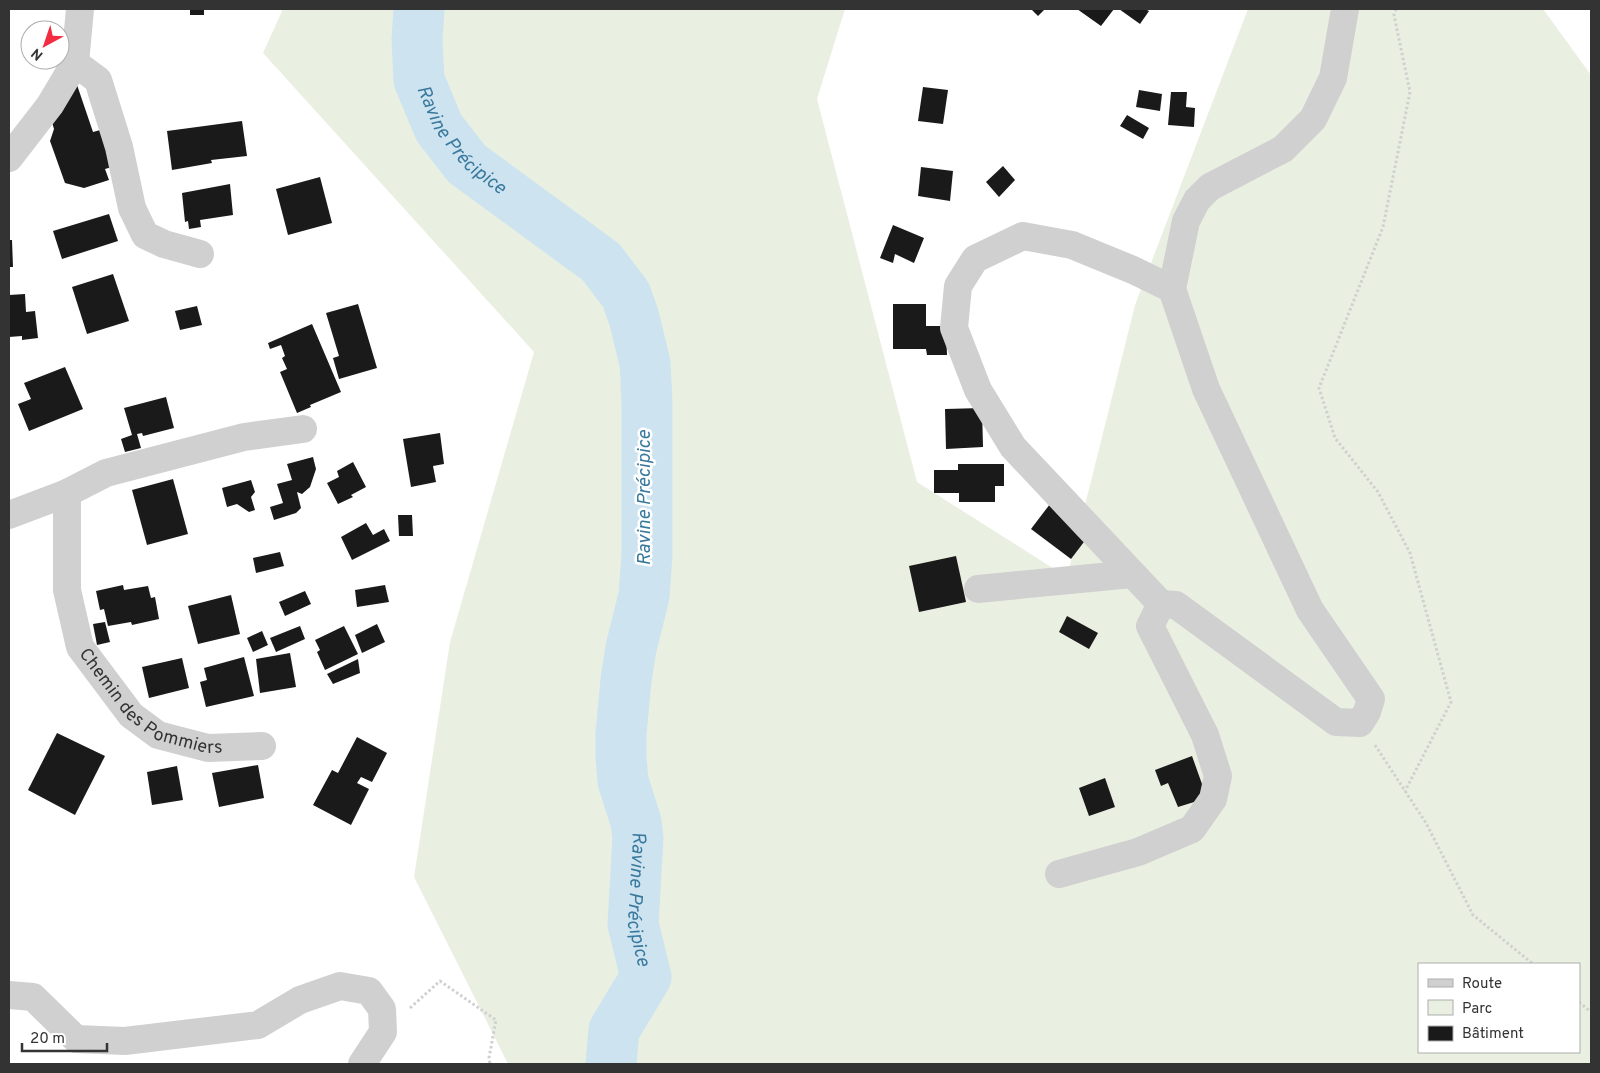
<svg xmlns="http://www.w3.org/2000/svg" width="1600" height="1073" viewBox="0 0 1600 1073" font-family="Overpass,sans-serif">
<rect width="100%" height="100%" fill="#fff"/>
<path fill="#e9f0e1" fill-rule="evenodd" d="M283,9H845L817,99L917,482L1067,577L1135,305L1248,9H1543L1591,75V1064H508L414,877L450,642L534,352L263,53ZM1419,964H1579V1052H1419Z"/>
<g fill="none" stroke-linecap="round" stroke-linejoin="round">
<path stroke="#cde3f0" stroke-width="51" id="s1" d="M419,9L417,39L419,80L439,128L467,164L601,262L626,295L634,318L645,363L647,402V555L644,596L631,648L626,680L621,734V758L623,781L636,822L638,838L633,924L646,977L614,1030L611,1064"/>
</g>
<g fill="#1a1a1a">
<rect x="190" y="9" width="14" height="6"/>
<path d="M1031,9H1045L1038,16Z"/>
<path d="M1077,9H1114L1101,26Z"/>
<path d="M1119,9H1145L1149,11L1140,24Z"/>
<path d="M75,79L93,132L104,129L112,167L105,169L109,180L84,188L65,183L50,141L54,129L51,119Z"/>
<path d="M923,87L948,90L943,124L918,121Z"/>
<path d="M1139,90L1162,94L1160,111L1136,107Z"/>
<path d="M1171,92H1187L1186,107L1195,108L1194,127L1168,125Z"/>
<path d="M1127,115L1149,128L1143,139L1120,126Z"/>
<path d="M242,121L247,156L211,160L212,163L172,170L167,131Z"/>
<path d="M1003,166L1015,180L999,197L986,182Z"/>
<path d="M921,167L953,171L950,201L918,196Z"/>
<path d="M320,177L332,223L288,235L276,189Z"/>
<path d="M230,184L233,215L200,220L201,227L189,229L188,221L185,222L182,193Z"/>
<path d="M109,214L118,241L62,259L53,231Z"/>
<path d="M893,225L924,238L914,263L895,254L893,263L880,258Z"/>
<path d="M9,240H12L13,267H9Z"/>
<path d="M113,274L129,321L87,334L72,287Z"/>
<path d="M25,294L26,312L35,311L38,338L22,340V336L9,337V295Z"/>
<path d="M358,304L377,368L339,379L333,358L339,356L326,313Z"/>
<path d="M893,304H926V326H946L947,355H927L926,349H893Z"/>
<path d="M197,306L202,325L180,330L175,311Z"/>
<path d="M312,324L341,392L310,405L311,407L297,413L280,372L287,369L282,358L285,356L281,345L270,349L268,343Z"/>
<path d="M65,367L83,409L29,431L18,404L31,399L24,383Z"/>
<path d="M166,397L174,428L143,436L142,433L137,434L141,448L125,452L121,439L132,435L124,408Z"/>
<path d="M982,408L983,447L946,449L945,409Z"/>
<path d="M440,433L444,464L433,466L436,482L411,487L403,439Z"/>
<path d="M313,457L316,469L310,487L302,494L297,492L301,508L296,513L274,520L270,507L283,503L277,484L292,480L287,464Z"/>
<path d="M353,462L366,487L351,495L353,497L338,504L327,483L339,477L337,471Z"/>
<path d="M958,464H1004V486H995V502H959V493H934V470H958Z"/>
<path d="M173,479L188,534L147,545L132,490Z"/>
<path d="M251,480L255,492L251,497L255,510L249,512L237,504L227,507L222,488Z"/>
<path d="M1050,504L1090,534L1071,559L1031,529Z"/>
<path d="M398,515H412L413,536H399Z"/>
<path d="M366,523L373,535L384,529L390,541L352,560L341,537Z"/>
<path d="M280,552L284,566L256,573L253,558Z"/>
<path d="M956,556L966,602L919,612L909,566Z"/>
<path d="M123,585L124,590L148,586L151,598L155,597L159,619L132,625L131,622L108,626L104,609L100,610L96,591Z"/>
<path d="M385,585L389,602L357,607L355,590Z"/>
<path d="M305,591L311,604L285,616L279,602Z"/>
<path d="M231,595L240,634L198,644L188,606Z"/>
<path d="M1067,616L1098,633L1089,649L1059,632Z"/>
<path d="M105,622L110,642L97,645L93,624Z"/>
<path d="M377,624L385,642L362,653L355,635Z"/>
<path d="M300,626L305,639L276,652L270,638Z"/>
<path d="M344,626L358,654L325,670L317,652L320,650L315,640Z"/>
<path d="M262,631L268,645L253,652L247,638Z"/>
<path d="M290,653L296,687L260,693L256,659Z"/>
<path d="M244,657L254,696L206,707L200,682L207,680L204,668Z"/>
<path d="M182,658L189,688L149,698L142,667Z"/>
<path d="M358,659L360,673L333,684L327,674Z"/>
<path d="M57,733L105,756L75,815L28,790Z"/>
<path d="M357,737L387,753L372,782L361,777L357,783L369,789L351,825L313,805L332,770L338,773Z"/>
<path d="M1192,756L1207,798L1178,807L1168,783L1161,786L1155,770Z"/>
<path d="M258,765L264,798L219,807L212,773Z"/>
<path d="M177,766L183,800L152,805L147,772Z"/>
<path d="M1105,778L1115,807L1089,816L1079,788Z"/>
</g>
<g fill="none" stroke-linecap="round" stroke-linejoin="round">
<g stroke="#d0d0d0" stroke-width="3" stroke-dasharray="2.5 2.5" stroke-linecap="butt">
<path d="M1396,9L1394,15L1410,92L1383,227L1319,388L1335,438L1378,492L1410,553L1451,702L1405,791"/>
<path d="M1375,745L1426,823L1473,915L1533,964"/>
<path d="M1579,1002L1591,1012"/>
<path d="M410,1008L440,981L496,1020L489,1058L490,1064"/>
</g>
<g stroke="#d0d0d0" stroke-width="28">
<path d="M75,63L98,80L119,147L132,208L145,235L164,244L200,254"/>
<path d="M9,158L50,105L75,63L80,9"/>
<path id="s2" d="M67,493V590L80,647L131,715L158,735L208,748L262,746"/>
<path d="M9,515L67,493L106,473L244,437L303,429"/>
<path d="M978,589L1132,574"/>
<path d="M1161,604L1013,447L978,390L954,328L958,286L975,259L1023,236L1072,245L1133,270L1172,289L1186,221L1197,200L1210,187L1283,149L1313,119L1333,78L1345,9"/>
<path d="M1059,874L1138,852L1192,829L1213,799L1218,776L1205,735L1150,626L1161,604L1176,605L1336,722L1360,723L1367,712L1371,699L1310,610L1206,389L1172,289"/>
<path d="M9,995L33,997L76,1039L125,1041L258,1025L300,1000L340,986L369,991L382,1009L383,1032L362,1064"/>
</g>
</g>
<g text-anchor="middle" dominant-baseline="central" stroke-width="5" stroke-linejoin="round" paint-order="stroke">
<g font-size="18" fill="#333" stroke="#fff">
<text stroke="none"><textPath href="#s2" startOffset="250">Chemin des Pommiers</textPath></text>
</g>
<g font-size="19" font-style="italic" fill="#39799d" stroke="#fff">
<text stroke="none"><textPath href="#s1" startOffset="146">Ravine Précipice</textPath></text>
<text transform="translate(645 498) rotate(-90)">Ravine Précipice</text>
<text stroke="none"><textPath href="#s1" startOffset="988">Ravine Précipice</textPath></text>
</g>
</g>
<rect width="1600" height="1073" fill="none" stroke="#333333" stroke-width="20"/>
<rect x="1418" y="963" width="162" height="90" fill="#ffffff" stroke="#adadad"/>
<rect x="1428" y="979" width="25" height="8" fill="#d0d0d0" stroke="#adadad"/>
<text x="1462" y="988" font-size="15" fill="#333333">Route</text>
<rect x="1428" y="1000" width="25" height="15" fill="#e9f0e1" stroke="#adadad"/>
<text x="1462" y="1013" font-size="15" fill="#333333">Parc</text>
<rect x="1428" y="1026" width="25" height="15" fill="#1a1a1a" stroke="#adadad"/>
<text x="1462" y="1038" font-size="15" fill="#333333">Bâtiment</text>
<g transform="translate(45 45) rotate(220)"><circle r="24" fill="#ffffff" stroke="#adadad"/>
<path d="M0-4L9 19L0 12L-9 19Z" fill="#f22d42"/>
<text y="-8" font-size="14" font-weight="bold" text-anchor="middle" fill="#333333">N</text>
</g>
<path d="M22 1043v8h85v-8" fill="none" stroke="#333333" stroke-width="2.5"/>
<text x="30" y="1043" font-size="15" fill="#333333" stroke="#ffffff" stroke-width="4" paint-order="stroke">20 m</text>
</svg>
